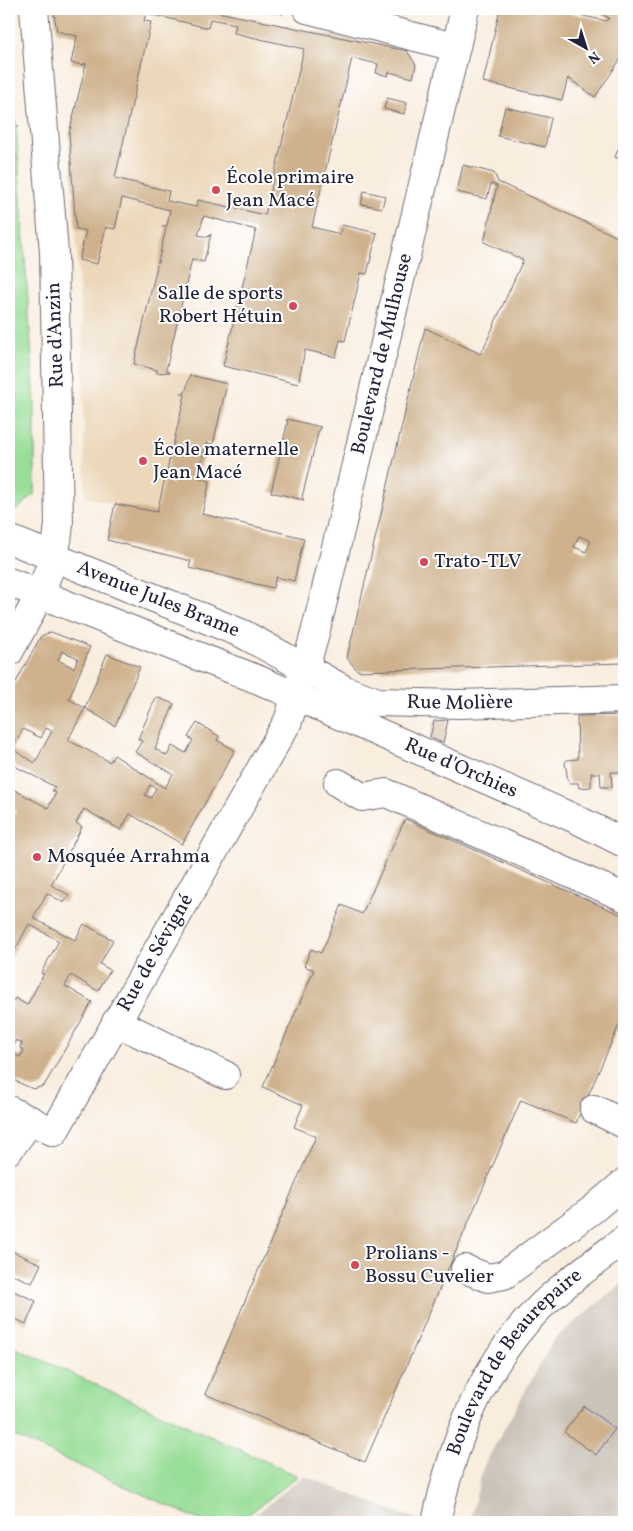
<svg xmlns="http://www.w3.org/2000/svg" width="633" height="1531" viewBox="0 0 633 1531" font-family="Vollkorn,serif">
<rect width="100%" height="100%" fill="#fff"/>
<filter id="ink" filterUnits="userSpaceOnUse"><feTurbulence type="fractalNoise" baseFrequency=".02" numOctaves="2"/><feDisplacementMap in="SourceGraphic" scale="10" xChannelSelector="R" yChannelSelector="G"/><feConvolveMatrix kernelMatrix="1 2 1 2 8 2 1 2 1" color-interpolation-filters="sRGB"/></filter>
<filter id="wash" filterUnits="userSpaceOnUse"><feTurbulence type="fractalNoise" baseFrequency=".0096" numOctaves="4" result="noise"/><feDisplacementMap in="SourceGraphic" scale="20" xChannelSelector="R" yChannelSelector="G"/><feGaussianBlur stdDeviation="1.12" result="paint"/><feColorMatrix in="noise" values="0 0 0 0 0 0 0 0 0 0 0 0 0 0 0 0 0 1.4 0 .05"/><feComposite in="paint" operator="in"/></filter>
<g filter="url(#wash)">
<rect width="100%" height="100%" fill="#f9edde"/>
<path fill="#ecd7ba" d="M155,9H203L356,41L309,241L204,217L167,370L227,384L213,444L206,443L198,477L210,480L202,514L304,538L294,581L276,577L273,588L189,568L191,561L115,504L85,497L83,353L73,186L110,194Z"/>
<g fill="#cbc2b8">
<path d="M624,1282V1522H470L483,1467L554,1339Z"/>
<path d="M304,1476L423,1522H246Z"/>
</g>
<g fill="#99de98" stroke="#5e806a">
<path d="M9,22L35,404V493L18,509L9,510V155L17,157L9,152Z"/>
<path d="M9,1324L11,1325L9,1345L298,1476L239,1522H204L9,1434Z"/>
</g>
<g id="blocks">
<g fill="#cfb28d" fill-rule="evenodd">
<path d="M53,9H203L407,51L416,65L413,78L389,72L388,76L376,73L378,64L352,58L312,227L340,234L342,225L377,233L367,274L361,273L345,341L340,340L336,357L305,350L298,384L223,366L256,230L204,216L198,235L208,237L211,234L204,262L192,259L166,370L170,372L157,373V370L134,364L166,228L162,226H167L170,210L122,198L115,229L106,227L97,264L79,260L86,231L76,229L69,134L86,64L84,63V65L71,63L77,36L57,31ZM146,13L208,28L210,19L236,24L234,33L304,49L265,215L198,200L196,207L167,201L169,191L115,178L151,22L144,21Z"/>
<path d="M500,9H553L606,21L609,18L591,9H624V54L595,97L568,78L562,100L483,82Z"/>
<path d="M387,98L407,103L404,114L384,109Z"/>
<path d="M505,107L551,118L545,147L498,136Z"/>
<path d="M624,135V161L615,157Z"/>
<path d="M463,165L494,173L498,182L624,240V663L358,671L347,658L425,328L481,354L523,260L484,242L497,186L491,184L487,199L457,192ZM579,536L591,541L586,552L574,547Z"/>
<path d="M364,191L385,196L382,208L361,204Z"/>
<path d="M190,375L227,384L213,444L206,443L198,477L210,481L202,514L304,538L294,581L276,577L273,588L189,568L191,561L107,540L115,504L157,512L185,395L181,393H185Z"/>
<path d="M287,419L321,427L319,429L302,497L304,500L271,492L288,421H286Z"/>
<path d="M51,632L90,647L69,699L85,708L68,740L110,762L114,755L165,788L173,774L135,752L142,741L138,739L156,697L174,704L155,749L167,756L172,746L186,753L193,740L188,737L197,723L219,736L217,740L235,750L182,844L130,814L121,830L84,809L76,823L82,827L51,885L69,895L64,903L47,893L33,918L75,940L84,924L113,940L100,964L110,970L98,991L71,975L65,986L92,1002L44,1086L33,1089L9,1078V1009L15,998L27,1005L44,974L41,973L59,941L29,924L9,961V824L16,811L9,808V787L48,808L56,793L52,791L55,787L9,763V695L41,636ZM62,651L78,658L74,668L58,660ZM46,728L52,731L35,763L12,749L23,729L41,738ZM150,785L156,788L151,798L145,795ZM16,1040L22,1043L20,1048L24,1050L20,1057L10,1052Z"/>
<path d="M107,654L140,667L115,726L85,708Z"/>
<path d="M624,715V814H622L621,772H611L612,787H601L600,773H591V787L579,788L578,783H570L568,780L565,763L567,760L578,759L577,716Z"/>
<path d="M448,720L443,743L430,737L434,721Z"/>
<path d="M405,819L624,916V1014L576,1123L521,1100L365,1462L205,1394L316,1136L294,1127L303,1105L263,1087L314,970L304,966L311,949L321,953L342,905L362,914Z"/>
<path d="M11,1251L41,1264L32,1283L9,1273Z"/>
<path d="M9,1289L36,1301L26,1324L9,1316Z"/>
<path d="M584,1406L615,1429L596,1455L564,1432Z"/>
</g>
</g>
</g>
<g filter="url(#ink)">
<use href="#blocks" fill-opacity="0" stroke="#6d6974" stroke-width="1"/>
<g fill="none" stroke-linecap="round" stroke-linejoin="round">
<g stroke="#6d6974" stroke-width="30">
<g id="minor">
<path d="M307,9L454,47"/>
<path id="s1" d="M9,539L243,634L345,690L378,702L459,704L624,699"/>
<path id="s2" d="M9,582L259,680L578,820L624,843"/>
<path d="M9,652C31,612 56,570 59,524L54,252L34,9"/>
<path d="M338,783L362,797L386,793L624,897"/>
<path d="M116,1022L225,1075"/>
<path d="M594,1109L624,1124"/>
<path id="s3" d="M9,1110L54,1132L288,721L313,641L327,585L465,9"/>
<path d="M9,1150L31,1120"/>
<path d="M465,1269L488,1278L504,1275L592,1210L624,1183"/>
</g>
</g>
<g stroke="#6d6974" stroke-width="30">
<g id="major">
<path id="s4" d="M436,1522C453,1443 481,1365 541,1306C566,1282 596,1261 624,1240"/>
</g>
</g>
<g stroke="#6d6974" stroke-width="3" stroke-dasharray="1 4" stroke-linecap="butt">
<path d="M257,9L284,14"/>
<path d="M9,121L20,128"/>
</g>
<use href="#minor" stroke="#fff" stroke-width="28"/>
<use href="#major" stroke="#fff" stroke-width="28"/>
</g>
</g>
<g fill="#d1495b" stroke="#fff" stroke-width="2">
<circle cx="216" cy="190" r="5"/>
<circle cx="293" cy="306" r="5"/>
<circle cx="143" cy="461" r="5"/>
<circle cx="424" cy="562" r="5"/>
<circle cx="37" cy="857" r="5"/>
<circle cx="355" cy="1265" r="5"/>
</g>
<g text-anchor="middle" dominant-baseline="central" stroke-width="4" stroke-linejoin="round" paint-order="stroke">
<g font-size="20" fill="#22223b" stroke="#fff" text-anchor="start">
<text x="226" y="178">École primaire<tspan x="226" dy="23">Jean Macé</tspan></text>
<text x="283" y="294" text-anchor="end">Salle de sports<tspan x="283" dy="23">Robert Hétuin</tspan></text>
<text x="153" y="450">École maternelle<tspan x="153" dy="23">Jean Macé</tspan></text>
<text x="434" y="562">Trato-TLV</text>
<text x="47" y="857">Mosquée Arrahma</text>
<text x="365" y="1254">Prolians -<tspan x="365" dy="23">Bossu Cuvelier</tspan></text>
</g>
<g font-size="20" fill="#22223b" stroke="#fff">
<text transform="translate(56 335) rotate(-92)">Rue d'Anzin</text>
<text stroke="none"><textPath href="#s3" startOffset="902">Boulevard de Mulhouse</textPath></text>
<text stroke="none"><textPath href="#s1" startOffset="161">Avenue Jules Brame</textPath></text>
<text stroke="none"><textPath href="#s1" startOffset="486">Rue Molière</textPath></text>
<text stroke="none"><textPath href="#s2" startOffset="489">Rue d'Orchies</textPath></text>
<text stroke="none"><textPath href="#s3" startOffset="256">Rue de Sévigné</textPath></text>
<text stroke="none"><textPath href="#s4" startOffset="182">Boulevard de Beaurepaire</textPath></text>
</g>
</g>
<rect width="633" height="1531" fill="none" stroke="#fff" stroke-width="30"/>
<g transform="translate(586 48) rotate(141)" stroke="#ffffff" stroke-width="4" paint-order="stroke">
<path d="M0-4L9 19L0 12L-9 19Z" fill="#22223b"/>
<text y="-8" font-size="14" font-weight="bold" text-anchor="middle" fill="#22223b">N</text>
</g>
</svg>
